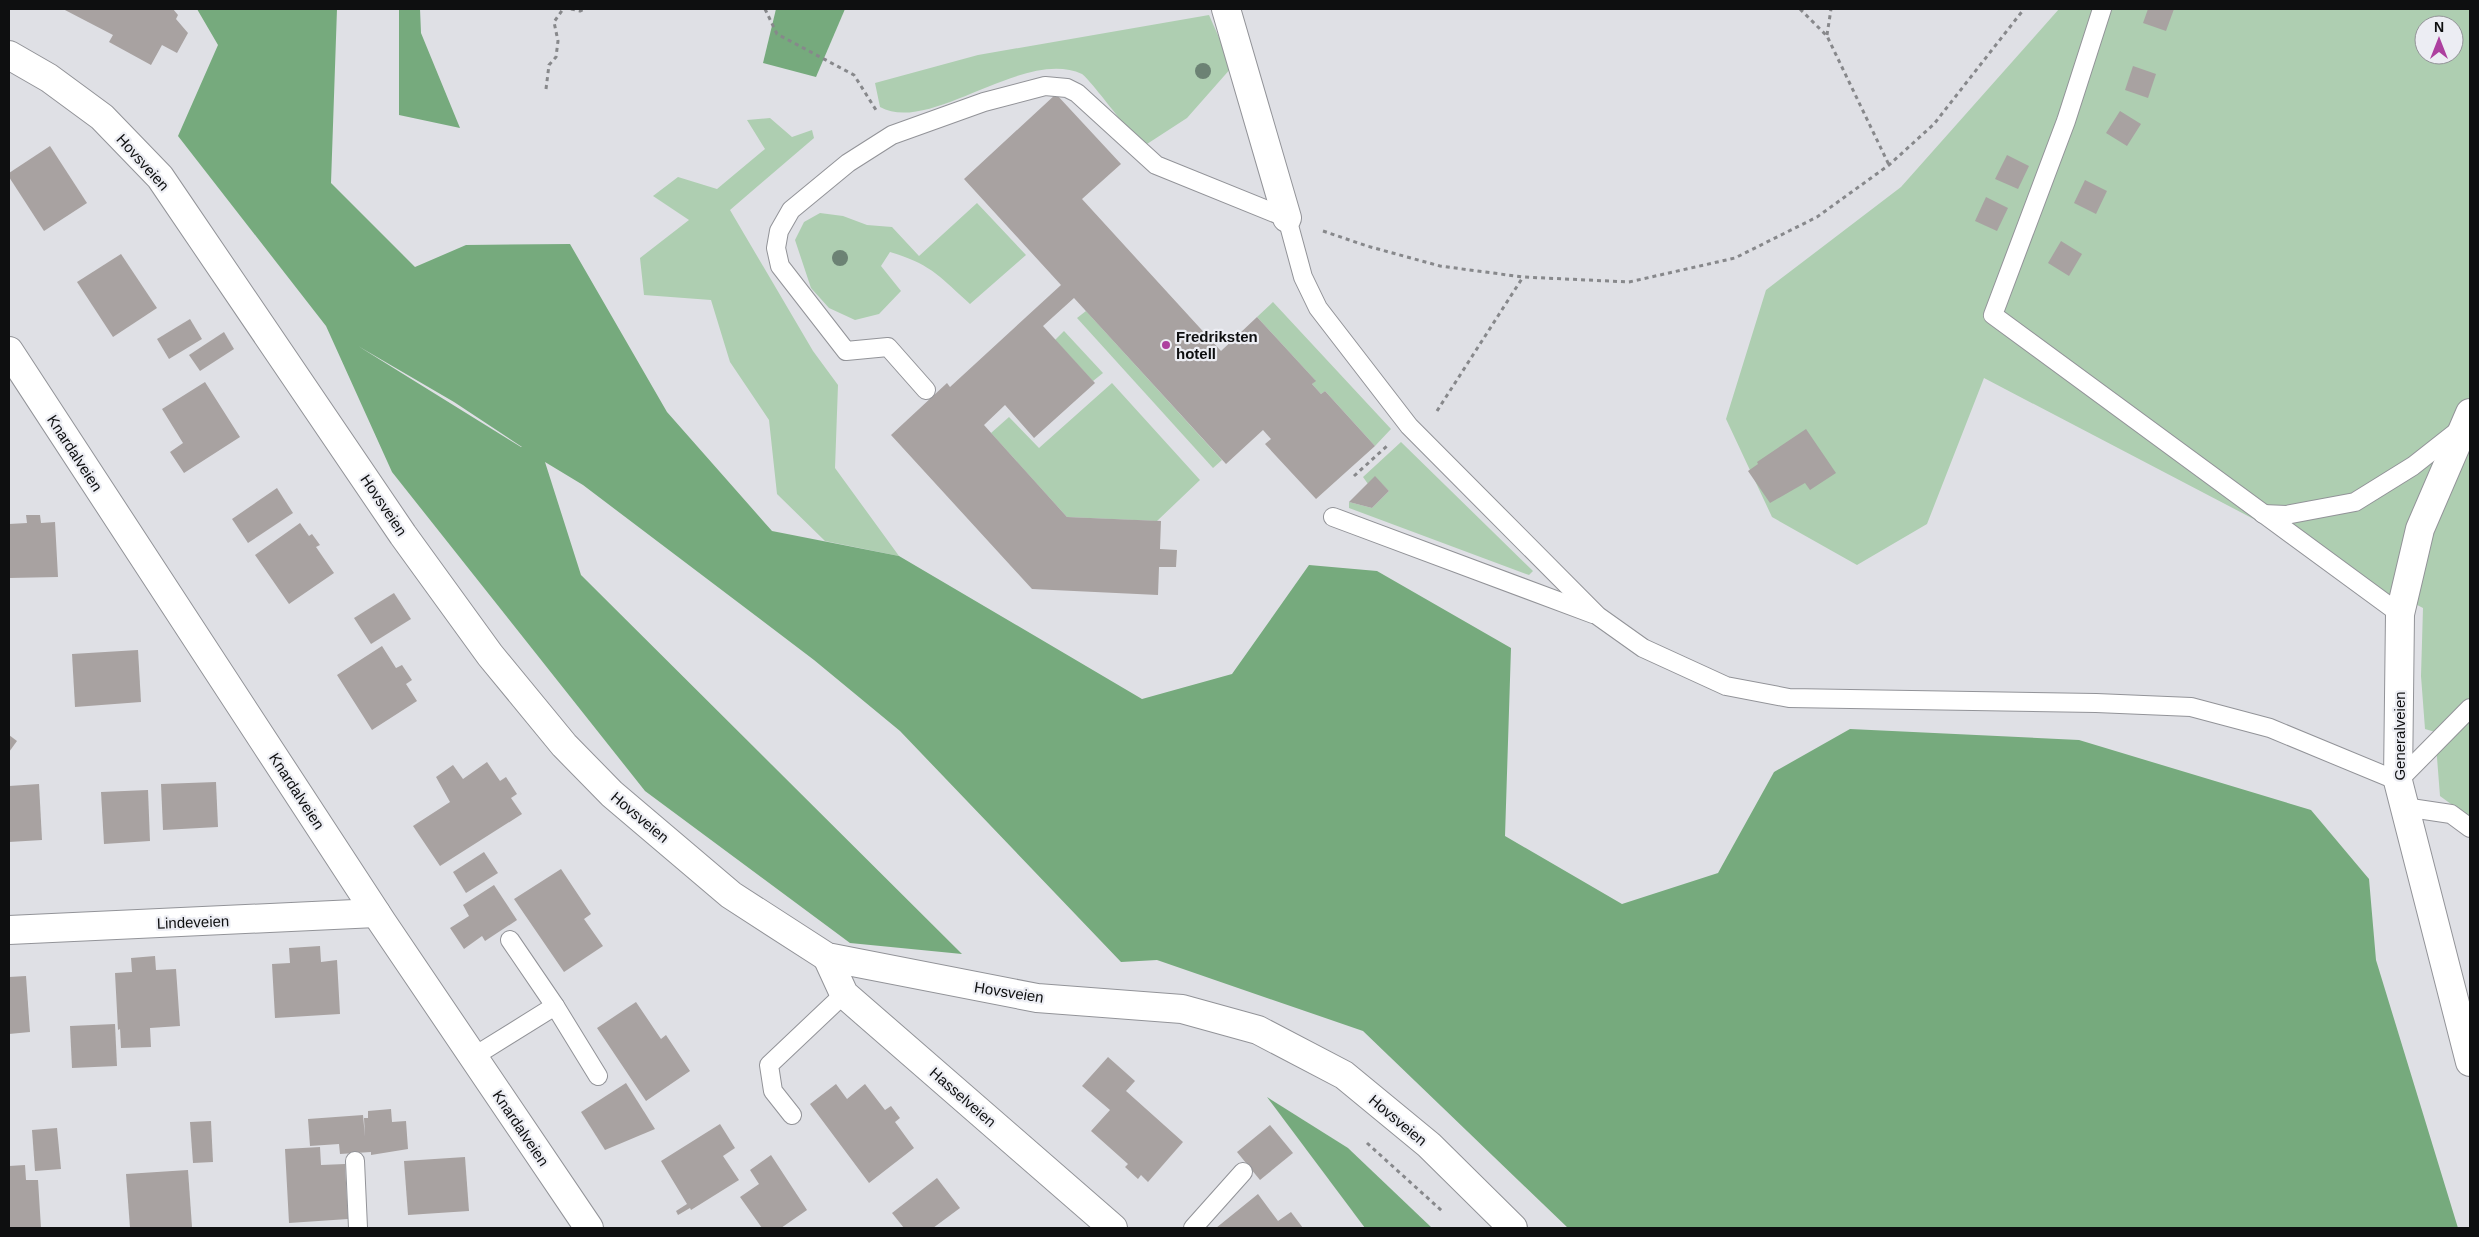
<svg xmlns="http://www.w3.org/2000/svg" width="2479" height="1237" viewBox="0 0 2479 1237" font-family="Arial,sans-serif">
<rect width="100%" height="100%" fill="#dfe0e5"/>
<g fill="#aeceb1" fill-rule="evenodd">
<path d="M2059,9H2470V818L2440,796L2435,732L2425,729L2421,676L2423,608L2394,593L2391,602L2357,573L1984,378L1927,524L1857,565L1772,517L1726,419L1766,290L1901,187ZM2424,25H2454V55H2424Z"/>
<path d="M1209,15L1232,67L1187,118L1147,144H1140C1131,134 1088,77 1082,74C1023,47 930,135 880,107L875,83L978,55Z"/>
<path d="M770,118L792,137L812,130L814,138L730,210L813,351L838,385L835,468L899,556L825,541L777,494L769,420L730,362L711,300L644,295L640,258L689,220L653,196L678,177L717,189L765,149L747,120Z"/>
<path d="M977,203L1026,255L970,304C940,277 931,264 890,252L881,266L901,291L879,314L855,320L829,308L811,288L795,240L804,222L820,213L843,216L867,225L892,227L919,256Z"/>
<path d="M1273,302L1391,429L1375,446L1325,391L1321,394L1312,384L1315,380L1257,317Z"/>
<path d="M1086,311L1222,460L1213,468L1077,318Z"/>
<path d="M1064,331L1103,373L1093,381L1055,340Z"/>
<path d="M1112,383L1200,480L1157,521L1067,517L991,433L1009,417L1039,448Z"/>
<path d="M1401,442L1533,571L1529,575L1349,508V502L1372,508L1389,491L1375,477L1368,484L1363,477Z"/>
</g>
<g fill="#76aa7d" fill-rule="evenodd">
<path d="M197,9H337L331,183L415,267L466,245L570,244L667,412L772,531L899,556L1142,699L1232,674L1309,565L1377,571L1511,648L1505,836L1622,904L1718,873L1774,772L1850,729L2079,740L2311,810L2369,879L2376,960L2458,1228H1568L1363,1031L1157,960L1121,962L900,731L814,660L583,485L545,462L581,575L962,954L850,943L645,791L392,472L326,326L178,136L218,45ZM358,346L454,402L522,447H521Z"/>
<path d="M399,9H420L421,33L460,128L399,115Z"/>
<path d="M776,9H845L816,77L763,63Z"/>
<path d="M1267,1097L1348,1148L1432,1228H1365Z"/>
</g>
<g fill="#a8a2a1">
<path d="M63,9H173L178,15L176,19L188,33L177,53L162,45L151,65L109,42L113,35Z"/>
<path d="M2148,9H2174L2166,31L2143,23Z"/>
<path d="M2133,66L2156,74L2148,98L2125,90Z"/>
<path d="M1056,94L1121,164L1082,199L1221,351L1257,317L1316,381L1312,384L1321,394L1325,391L1375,446L1316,499L1265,444L1271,439L1263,430L1226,464L1074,298L1043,326L1095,383L1034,438L1005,405L984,425L1067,517L1161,521L1160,549L1177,550L1176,567H1159L1158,595L1032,589L891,435L947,383L950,387L1061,285L964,179Z"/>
<path d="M2120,111L2141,124L2127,146L2106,133Z"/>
<path d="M50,146L87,203L44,231L9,177V173Z"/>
<path d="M2007,155L2029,166L2018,189L1995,179Z"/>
<path d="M2085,180L2107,191L2096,214L2074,203Z"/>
<path d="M1986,197L2008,208L1997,231L1975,221Z"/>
<path d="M2061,241L2082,254L2069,276L2048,263Z"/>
<path d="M121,254L157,308L113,337L77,282Z"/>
<path d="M190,319L202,339L169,359L157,339Z"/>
<path d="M224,332L234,349L200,371L189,355Z"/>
<path d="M205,382L240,437L184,473L170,452L183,443L162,409Z"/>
<path d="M1806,429L1836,473L1810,490L1805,483L1770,503L1748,471L1758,464L1757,462Z"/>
<path d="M1375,476L1389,491L1372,508L1349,502Z"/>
<path d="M277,488L293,513L248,543L232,519Z"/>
<path d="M26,515H40L41,523L55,522L58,577L9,578V524L27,523Z"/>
<path d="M300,523L309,536L312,534L320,545L316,547L334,573L289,604L255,555Z"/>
<path d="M394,593L411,619L371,644L354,618Z"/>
<path d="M382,646L396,668L402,665L412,680L406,684L417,701L372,730L337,675Z"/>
<path d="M138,650L141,702L75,707L72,654Z"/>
<path d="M9,735L17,741L9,752Z"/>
<path d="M487,762L500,781L506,777L517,794L511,798L522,814L440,866L413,826L450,802L436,777L453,765L463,779Z"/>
<path d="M216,782L218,827L163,830L161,784Z"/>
<path d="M39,784L42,840L9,842V786Z"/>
<path d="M148,790L150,841L104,844L101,792Z"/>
<path d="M484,852L498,873L466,893L453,872Z"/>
<path d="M561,869L591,914L584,919L603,946L564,972L514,899Z"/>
<path d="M494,885L517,920L485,941L482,936L464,949L450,928L469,916L463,905Z"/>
<path d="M320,946L321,962L337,960L340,1014L275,1018L272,964L290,963L289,948Z"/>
<path d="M155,956L156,970L176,969L180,1026L150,1028L151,1047L121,1048L120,1029L118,1030L115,973L132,972L131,958Z"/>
<path d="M26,976L30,1032L9,1034V977Z"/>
<path d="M636,1002L661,1039L666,1035L690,1071L646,1101L597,1028Z"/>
<path d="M115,1024L117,1066L72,1068L70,1026Z"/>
<path d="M1108,1057L1135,1081L1126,1091L1183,1142L1148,1182L1141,1175L1138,1179L1125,1167L1128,1164L1091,1131L1110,1110L1082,1086Z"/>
<path d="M626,1083L655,1129L605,1150L581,1112Z"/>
<path d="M836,1084L847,1099L865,1084L885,1110L891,1106L900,1118L895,1122L914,1148L869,1183L810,1104Z"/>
<path d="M391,1109L392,1122L406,1121L408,1149L371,1155V1152L340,1154L339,1144L310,1146L308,1119L363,1115L365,1137L364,1118H368V1111Z"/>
<path d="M211,1121L213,1162L193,1163L190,1122Z"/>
<path d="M720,1124L735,1148L723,1156L739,1180L691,1210L690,1208L678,1215L676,1211L687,1204L661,1161Z"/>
<path d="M1270,1125L1293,1153L1260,1180L1237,1152Z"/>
<path d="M57,1128L61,1169L35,1171L32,1130Z"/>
<path d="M320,1147L321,1165L345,1164L348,1219L289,1223L285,1149Z"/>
<path d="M771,1155L807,1210L781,1228H762L740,1197L759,1184L750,1170Z"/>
<path d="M465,1157L469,1211L408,1215L404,1161Z"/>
<path d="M25,1165L26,1180H38L41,1228H9V1166Z"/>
<path d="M188,1170L192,1227L130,1228L126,1174Z"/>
<path d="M937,1178L960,1208L933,1228H904L892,1213Z"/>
<path d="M1258,1194L1278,1221L1291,1212L1303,1228H1216Z"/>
</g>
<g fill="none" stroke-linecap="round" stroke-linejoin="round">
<g stroke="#929398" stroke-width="20">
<g id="service">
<path d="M2102,9L2066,121L1993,315L2400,614"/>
<path d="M926,390L888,347L846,351L780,266L776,248L779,231L791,210L848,163L892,135L984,102L1045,86L1067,88L1077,93L1156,165L1287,218L1303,277L1318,308L1409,426L1598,616L1643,648L1726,686L1789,698L2096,703L2191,707L2270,728L2398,781L2470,708"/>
<path d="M2263,514L2286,515L2355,502L2413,466L2460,429"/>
<path d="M1333,517L1593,614"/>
<path d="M2404,807L2451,814L2470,828"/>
<path d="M555,1006L598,1076"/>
<path d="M473,1057L555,1006L510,940"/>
<path d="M792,1115L773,1091L769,1065L844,994"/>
<path d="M355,1161L358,1228"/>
<path d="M1193,1228L1243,1172"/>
</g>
</g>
<g stroke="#929398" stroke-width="30">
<g id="minor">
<path d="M1226,9L1287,218"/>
<path d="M9,351L382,922L589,1228"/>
<path d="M2470,413L2420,529L2400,614L2398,781L2470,1062"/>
<path d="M9,930L376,913"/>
<path d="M827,957L844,994L1113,1228"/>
</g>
</g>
<g stroke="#929398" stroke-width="30">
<path id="tertiary" d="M9,55L49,78L102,117L160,177L403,535L490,655L564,745L612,794L731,895L827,957L1037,998L1182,1009L1258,1030L1344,1075L1429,1145L1513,1228"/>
</g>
<g stroke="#87888b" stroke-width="3" stroke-dasharray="4 4" stroke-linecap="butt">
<path d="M571,9L580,11L585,9"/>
<path d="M765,9L777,34L854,75L876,110"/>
<path d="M1800,9L1827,36L1889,165"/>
<path d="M1827,35L1831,9"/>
<path d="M546,89L549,65L556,57L558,41L554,22L563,9"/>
<path d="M1323,231L1367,246L1440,266L1523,277L1629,282L1735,258L1817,217L1889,165L1934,124L2024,9"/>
<path d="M1437,411L1523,277"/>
<path d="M1354,476L1387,446"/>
<path d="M1367,1143L1442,1211"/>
</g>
<use href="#service" stroke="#fff" stroke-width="18"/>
<use href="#minor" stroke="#fff" stroke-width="28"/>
<use href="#tertiary" stroke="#fff" stroke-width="28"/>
</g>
<g fill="#6c8274">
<circle cx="1203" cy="71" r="8"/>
<circle cx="840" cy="258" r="8"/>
</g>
<circle fill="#ad409f" stroke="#ecedf3" stroke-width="2" cx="1166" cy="345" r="5"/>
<g text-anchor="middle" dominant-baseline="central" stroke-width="4.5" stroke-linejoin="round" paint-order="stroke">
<g font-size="15" fill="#0e0f10" stroke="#ecedf3">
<text transform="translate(143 162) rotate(48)">Hovsveien</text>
<text transform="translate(75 453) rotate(57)">Knardalveien</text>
<text transform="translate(384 505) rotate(56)">Hovsveien</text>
<text transform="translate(2399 736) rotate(-90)">Generalveien</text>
<text transform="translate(297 791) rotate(57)">Knardalveien</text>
<text transform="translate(640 817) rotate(40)">Hovsveien</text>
<text transform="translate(193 922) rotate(-2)">Lindeveien</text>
<text transform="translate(1009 992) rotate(9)">Hovsveien</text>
<text transform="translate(963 1097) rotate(41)">Hasselveien</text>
<text transform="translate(1398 1120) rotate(40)">Hovsveien</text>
<text transform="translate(521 1128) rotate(56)">Knardalveien</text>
</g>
<g font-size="15" font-weight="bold" fill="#0e0f10" stroke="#ecedf3" text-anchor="start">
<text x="1176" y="336">Fredriksten<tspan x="1176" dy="17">hotell</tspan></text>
</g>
</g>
<rect width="2479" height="1237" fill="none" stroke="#0e0f10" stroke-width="20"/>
<g transform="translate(2439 40)"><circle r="24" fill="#ecedf3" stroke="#939498"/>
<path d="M0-4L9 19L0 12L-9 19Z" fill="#ad409f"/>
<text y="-8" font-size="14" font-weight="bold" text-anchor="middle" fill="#0e0f10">N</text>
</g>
</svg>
